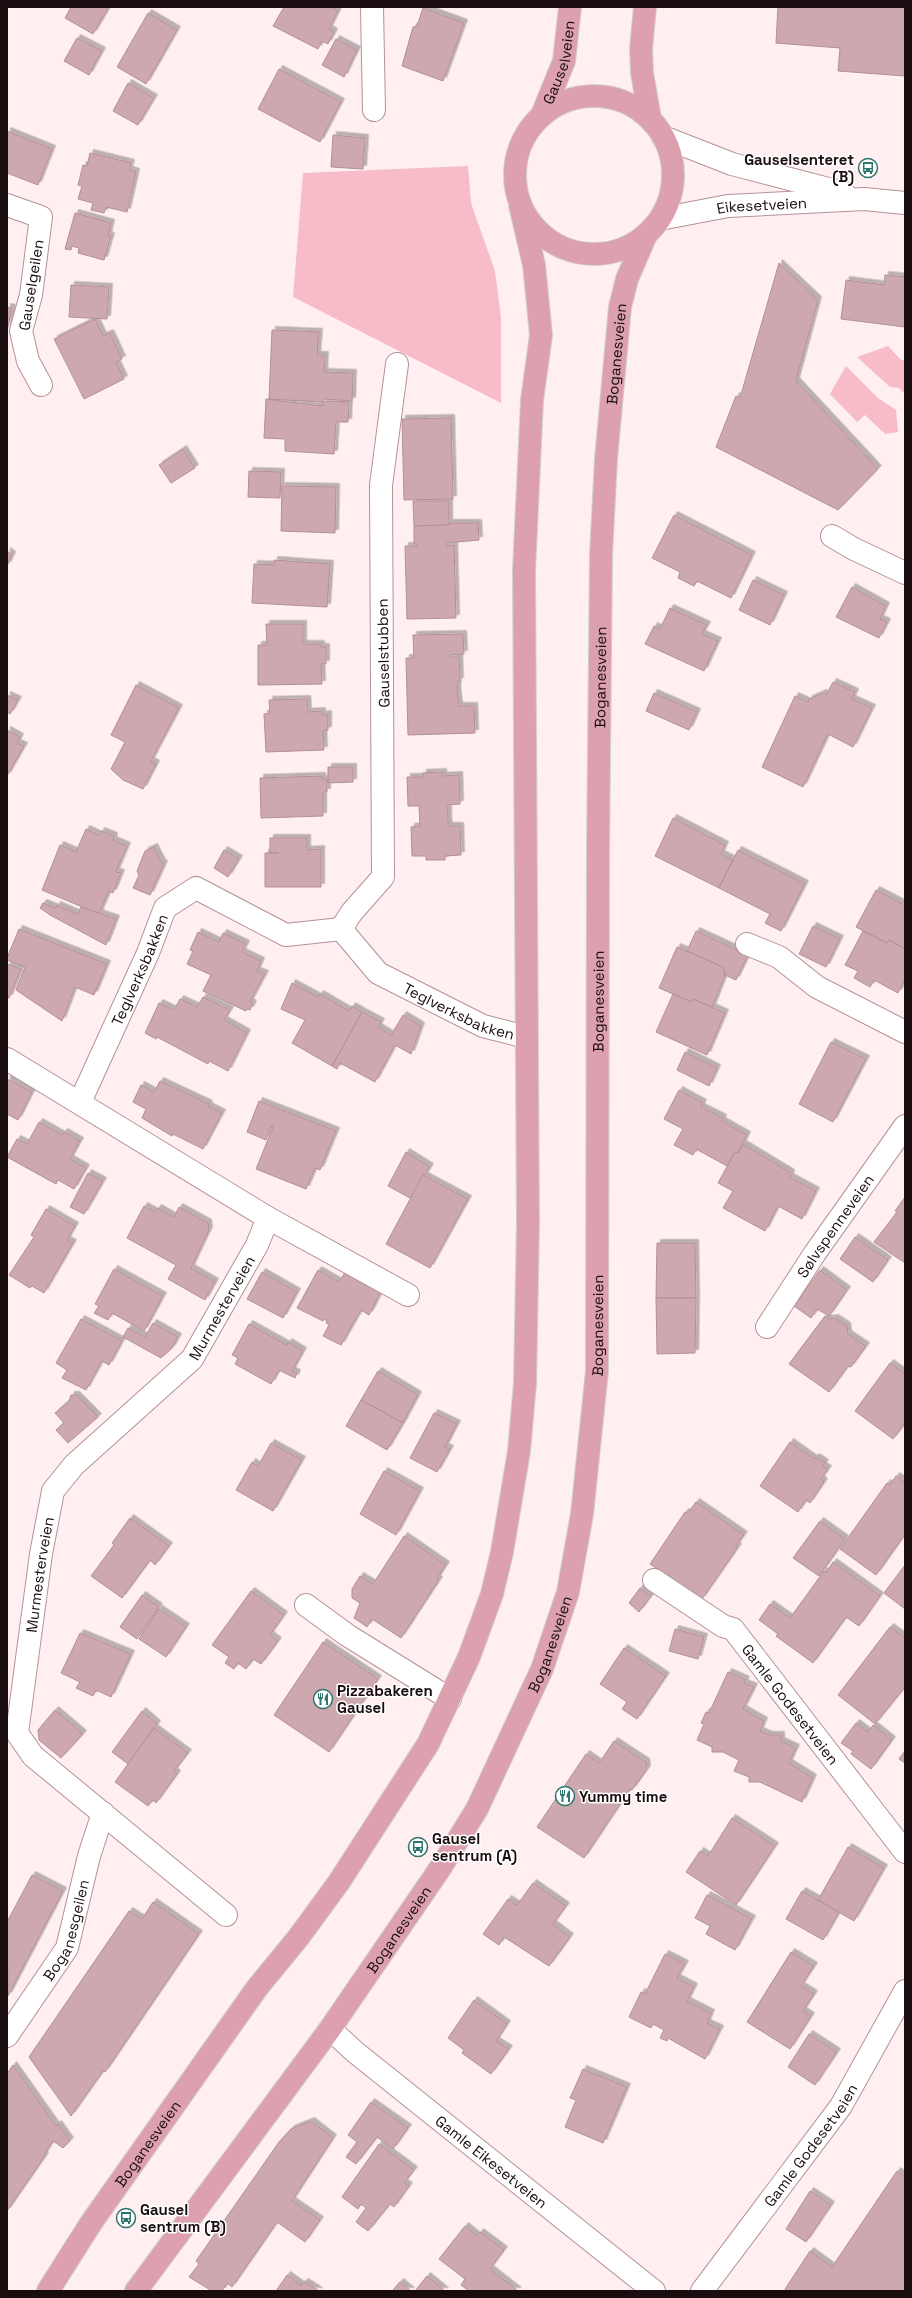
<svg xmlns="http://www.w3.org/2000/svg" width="912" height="2298" viewBox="0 0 912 2298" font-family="'Space Grotesk',sans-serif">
<defs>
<filter id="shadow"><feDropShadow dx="3.5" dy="-3.5" stdDeviation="0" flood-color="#0004"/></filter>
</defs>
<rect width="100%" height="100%" fill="#ffeff1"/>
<g fill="#f7bcc8">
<path d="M468,166L471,203L495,271L501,318V403L293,297L303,173Z"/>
<path d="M888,346L900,359L905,361V394L899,388L890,387L857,357Z"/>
<path d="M846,366L878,398L896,410L898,432L885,434L865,415L857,422L830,394Z"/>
</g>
<g fill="#cda8af" stroke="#b38f96" filter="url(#shadow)">
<path d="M71,7H109L93,34L65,18Z"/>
<path d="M284,7H331L338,11L329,29L334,32L328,44L322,41L318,49L273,26Z"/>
<path d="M778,7H905V76L838,71L840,48L776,43Z"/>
<path d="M423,8L464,23L443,81L402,66L413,27L417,26Z"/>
<path d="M148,13L177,30L146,84L117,67Z"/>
<path d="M77,38L102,51L89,75L64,61Z"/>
<path d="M336,39L357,50L344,77L322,65Z"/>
<path d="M279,69L341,102L320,142L258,109Z"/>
<path d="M128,83L154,98L138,125L113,111Z"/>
<path d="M7,131L52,149L38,185L7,173Z"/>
<path d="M333,135L365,138L363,169L331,167Z"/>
<path d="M90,153L131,163L129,170L136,172L127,212L106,207L104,213L91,210L93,203L78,199L82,186L78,185L83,165L87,166Z"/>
<path d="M75,213L111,223L108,236H111L104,260L78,253L79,248L72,246L71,250L65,249Z"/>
<path d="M779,263L818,300L796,381L878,469L838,510L716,447L736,396L740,398Z"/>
<path d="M885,275L905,277V327L841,319L846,280L884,285Z"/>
<path d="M71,285L109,287L107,319L69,317Z"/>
<path d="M7,307L12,308L7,331Z"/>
<path d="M95,319L103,336L110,333L122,359L116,362L124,379L84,399L54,339Z"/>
<path d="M272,330L319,332L317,355H325L324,372L353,373L352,401L323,399L322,402L269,399Z"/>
<path d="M266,399L323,406V401L349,402L348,422H336L334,454L285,451V439L264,438Z"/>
<path d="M451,418L453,499L404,500L402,419Z"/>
<path d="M183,449L195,468L171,483L159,465Z"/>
<path d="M249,471L281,472L280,498L248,497Z"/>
<path d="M282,486L336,487L335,533L281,531Z"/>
<path d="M413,501H449V525L414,526Z"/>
<path d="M674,515L752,555L731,598L697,581L694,586L678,578L680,572L652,558Z"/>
<path d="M450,523H478L479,540L447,543L446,546L454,545L456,618L407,619L405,546H417V544H414V526L449,525Z"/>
<path d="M7,551L12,555L7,566Z"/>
<path d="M274,560L330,564L327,607L252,603L254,564L274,565Z"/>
<path d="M753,580L784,595L770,625L739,610Z"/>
<path d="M852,587L886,606L880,619L887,622L879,638L836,617Z"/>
<path d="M670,608L707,625L702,634L718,641L704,671L645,644L654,626L660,629Z"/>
<path d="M266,624H303V644H321V647H326V664H321L322,684L258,685V645H267Z"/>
<path d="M463,634L464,654L450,655V657H459L460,681H458L457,690L459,706H474L475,733L408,735L406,658H414L413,635Z"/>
<path d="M833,682L855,692L852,699L872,708L853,747L828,734L803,787L762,767L795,696L808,702L809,699L823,693L826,695Z"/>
<path d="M136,685L179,708L151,761L156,764L143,789L123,780L111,769L125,742L111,735Z"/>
<path d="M654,693L697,712L689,730L646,711Z"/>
<path d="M7,695L18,700L10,714L7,712Z"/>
<path d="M307,699L308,712L322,711V715L328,714V730L323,731L324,750L266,752L264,714L270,713L269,700Z"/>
<path d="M7,730L20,737L17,743L24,746L7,776Z"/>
<path d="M328,767H353V782L328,783Z"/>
<path d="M443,772V776L459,775L460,804L448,805V822L449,826H460L461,855L445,856V860H426V856H412L411,827L420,826L419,806H408L407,777H423V773Z"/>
<path d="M322,776V779H327V792H323V816L261,818L260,778Z"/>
<path d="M673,818L725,845L721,854L733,860L719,888L655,856Z"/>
<path d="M86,829L99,835L101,831L114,836L113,840L127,846L116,872L121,873L113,893L109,891L99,914L42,890L60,845L76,852Z"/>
<path d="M270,838H307V850L321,849V887H265V853H279H270Z"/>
<path d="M154,847L162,863L164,864L150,895L133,888L139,875L137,871L145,851Z"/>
<path d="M224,850L239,859L228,877L214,868Z"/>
<path d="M738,850L805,884L781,931L765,923L770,914L719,888Z"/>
<path d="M876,890L905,905V949L889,940L887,943L856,927Z"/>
<path d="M43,903L56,908L57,905L78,914L81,907L116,919L106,945L50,915L40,908Z"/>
<path d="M813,926L840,939L826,967L799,954Z"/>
<path d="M19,929L107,964L94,995L75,987L62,1021L16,990L25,967L7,960V958Z"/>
<path d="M696,931L748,955L736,980L725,975L723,967L687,951Z"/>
<path d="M863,931L887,943L889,940L905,949V980L898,993L874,980L870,987L854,978L858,971L845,965Z"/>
<path d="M198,932L219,942L223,933L246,944L242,952L261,961L257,971L265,974L250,1002L253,1004L250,1010L247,1009L246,1011L203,991L211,975L187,964L193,951L190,950Z"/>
<path d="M677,947L723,967L725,975L712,1008L693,999L692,1002L659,988Z"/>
<path d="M7,964L21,969L9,998H7Z"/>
<path d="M292,983L318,997L320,994L349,1011L352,1006L362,1012L332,1066L292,1043L305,1020L281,1009Z"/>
<path d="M673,994L692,1002L693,999L725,1013L707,1055L656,1032Z"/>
<path d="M203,997L230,1010L224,1020L247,1033L228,1071L209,1061L208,1064L157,1037L156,1039L145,1033L159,1003L174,1010L180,999L197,1007Z"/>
<path d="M362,1012L381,1022L378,1027L391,1035L403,1015L421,1026L411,1054L395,1045L375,1082L340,1063L337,1069L332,1066Z"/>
<path d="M831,1042L866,1059L833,1122L799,1104Z"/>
<path d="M685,1052L717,1068L709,1086L677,1070Z"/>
<path d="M7,1079L32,1092L18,1120L7,1114Z"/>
<path d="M160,1081L209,1104L208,1106L222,1113L203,1149L173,1134L172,1136L142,1118L146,1109L133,1102L141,1085L154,1092Z"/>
<path d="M679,1090L703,1103L701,1107L723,1118L722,1121L747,1135L738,1153L735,1152L727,1166L696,1149L693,1155L674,1145L683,1129L664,1119Z"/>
<path d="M259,1101L336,1131L320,1170L315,1168L306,1189L256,1169L273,1127L271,1126L266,1140L247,1132Z"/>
<path d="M39,1122L62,1135L64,1132L80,1141L70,1159L86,1168L74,1189L58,1180L56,1184L7,1157L17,1139L27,1144Z"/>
<path d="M743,1144L791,1173L790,1177L816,1191L802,1219L778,1206L765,1231L723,1208L733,1191L718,1183L735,1152L738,1153Z"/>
<path d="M406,1152L430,1167L410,1198L388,1186Z"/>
<path d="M88,1173L103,1181L84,1214L70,1207Z"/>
<path d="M423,1175L468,1199L430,1268L386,1244Z"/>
<path d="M905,1197V1263L874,1242L897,1212L895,1211Z"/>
<path d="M144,1206L155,1212L158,1208L174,1217L179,1207L208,1223L209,1230L191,1268L215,1282L205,1300L168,1279L176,1265L127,1238Z"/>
<path d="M46,1209L75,1226L67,1240L73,1243L44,1293L32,1286L30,1288L9,1275L34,1237L31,1235Z"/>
<path d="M855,1237L888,1260L873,1282L840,1259Z"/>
<path d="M657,1243H695L696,1298H656Z"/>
<path d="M114,1269L163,1296L144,1331L112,1313L108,1320L94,1313L99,1306L95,1304Z"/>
<path d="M318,1270L339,1282L346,1271L381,1292L369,1315L361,1310L341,1345L323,1336L329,1325L326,1323L327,1321L324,1319L323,1321L297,1308Z"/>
<path d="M820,1270L847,1290L829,1316L817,1309L811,1318L794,1306Z"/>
<path d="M262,1272L297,1292L283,1318L247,1299Z"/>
<path d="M656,1298H696L695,1353L657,1354Z"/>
<path d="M825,1316L829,1319L835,1318L847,1326L848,1334L866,1346L851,1367L848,1366L829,1392L789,1364Z"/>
<path d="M81,1319L122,1341L109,1365L102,1361L86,1390L62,1378L67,1370L56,1363Z"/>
<path d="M153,1323L178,1337L172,1348L161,1358L123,1337L128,1328L145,1337Z"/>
<path d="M249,1324L287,1345L288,1342L303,1351L292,1371L297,1373L295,1378L279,1370L271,1384L235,1364L238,1358L232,1355Z"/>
<path d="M890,1363L905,1374V1423L893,1439L855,1411Z"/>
<path d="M378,1371L418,1395L403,1423L361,1400Z"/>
<path d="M71,1395H76L98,1417L68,1443L56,1430L64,1423L55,1413L69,1401Z"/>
<path d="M361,1400L403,1423L387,1450L346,1426Z"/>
<path d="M434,1413L457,1424L445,1447L450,1449L437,1472L410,1458Z"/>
<path d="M790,1442L814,1459L816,1457L825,1463L823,1466L828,1469L821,1479L824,1482L810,1503L806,1500L798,1512L760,1486Z"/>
<path d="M271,1443L302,1460L273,1511L236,1490L252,1462L258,1466Z"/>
<path d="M384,1471L420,1491L396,1535L360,1514Z"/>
<path d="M896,1476L905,1482V1534L876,1575L840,1549L887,1483L890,1485Z"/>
<path d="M696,1502L744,1535L736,1546L738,1547L702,1599L650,1564L685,1512L688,1513Z"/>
<path d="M130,1518L169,1546L155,1565L150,1560L122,1598L91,1576L114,1545L112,1543Z"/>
<path d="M820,1521L845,1539L819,1576L793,1558Z"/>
<path d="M404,1536L446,1565L437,1579L439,1580L401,1638L372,1619L367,1627L354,1618L360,1603L352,1598V1589L360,1576L373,1584Z"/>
<path d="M833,1562L880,1596L859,1626L846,1617L813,1663L776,1636L778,1634L759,1620L770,1604L790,1618L824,1571L826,1573Z"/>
<path d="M905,1565V1609L884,1593Z"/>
<path d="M640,1588L651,1596L639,1612L629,1603Z"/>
<path d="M251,1591L284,1615L270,1635L278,1641L261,1664L253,1659L246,1669L238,1663L234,1669L225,1663L229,1657L212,1645Z"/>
<path d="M142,1595L159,1607L137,1639L120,1627Z"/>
<path d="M159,1609L186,1627L166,1657L139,1639Z"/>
<path d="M890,1627L905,1638V1687L875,1724L838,1695Z"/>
<path d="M675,1629L704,1637L698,1659L669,1651Z"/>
<path d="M80,1633L131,1654L111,1697L96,1690L93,1696L76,1688L80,1682L61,1673Z"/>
<path d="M323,1642L378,1679L329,1752L274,1715Z"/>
<path d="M624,1648L666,1676L637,1719L622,1709L627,1702L600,1684Z"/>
<path d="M728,1672L746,1680L744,1683L754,1687L743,1709L764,1721L760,1731L769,1735H781V1741L796,1748L789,1763L813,1778L802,1802L760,1782H749V1777L734,1771L739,1760L723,1752H712V1747L697,1740L704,1724L701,1723L706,1712L709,1713Z"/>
<path d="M55,1710L83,1734L61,1758L39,1740L38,1730Z"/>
<path d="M142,1711L157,1724L128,1764L112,1752Z"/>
<path d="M856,1723L868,1732L873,1725L892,1740L871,1769L851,1754L853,1751L841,1743Z"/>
<path d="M154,1728L188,1753L174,1771L177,1774L156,1803L153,1800L148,1806L115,1782Z"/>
<path d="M614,1741L646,1762L647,1769L632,1790L630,1789L584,1858L537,1827L586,1754L599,1763Z"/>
<path d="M905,1751V1763L899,1759Z"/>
<path d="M732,1818L775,1846L736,1905L686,1872L700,1851L708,1856Z"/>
<path d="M848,1847L884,1868L854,1921L818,1900Z"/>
<path d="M32,1875L63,1891L8,1996L7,1922Z"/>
<path d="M533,1883L566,1906L553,1924L570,1937L549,1966L504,1937L499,1945L483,1934L508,1899L517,1905Z"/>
<path d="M802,1891L839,1912L823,1940L786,1919Z"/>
<path d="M707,1895L752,1919L735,1950L706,1934L710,1926L695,1918Z"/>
<path d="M153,1902L199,1934L105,2072L103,2071L71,2116L29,2057L129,1911L142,1919Z"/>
<path d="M791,1952L814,1966L801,1986L814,1994L803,2011L811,2016L790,2049L747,2022Z"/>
<path d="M665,1954L685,1964L677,1978L694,1987L687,2001L711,2013L707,2023L720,2029L705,2059L668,2038L667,2041L660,2038L664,2030L653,2024L651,2028L629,2017L641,1992L645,1994Z"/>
<path d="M474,2000L507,2024L496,2041L509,2049L491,2074L462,2053L464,2050L448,2038Z"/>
<path d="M809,2034L837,2052L815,2085L788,2067Z"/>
<path d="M13,2065L56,2126L58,2124L70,2141L63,2148L53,2141L44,2155L45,2156L7,2211V2074Z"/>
<path d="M583,2069L627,2087L603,2143L565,2127L576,2100L570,2098Z"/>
<path d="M371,2102L408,2128L393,2149L377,2137L356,2164L346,2157L357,2142L348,2135Z"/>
<path d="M311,2121L333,2138L292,2201L320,2220L305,2242L277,2222L232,2287L227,2283L222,2291H212L189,2277L199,2264L196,2261L279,2142L291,2129Z"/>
<path d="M379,2144L414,2170L404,2183L409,2186L394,2207L390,2204L368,2231L356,2222L366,2208L361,2204L358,2209L342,2197Z"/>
<path d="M897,2171L905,2177V2291H787L785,2289L810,2251L832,2267Z"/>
<path d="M810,2191L831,2205L806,2242L786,2229Z"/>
<path d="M465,2226L477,2236L480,2232L504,2250L490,2269L518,2291H469L461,2285L465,2279L439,2259Z"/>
<path d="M287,2275L301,2285L305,2282L319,2291H276Z"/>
<path d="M427,2276L445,2291H415Z"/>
<path d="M400,2282L411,2291H392Z"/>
</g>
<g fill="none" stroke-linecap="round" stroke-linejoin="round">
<g stroke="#b49197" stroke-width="24">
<g id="minor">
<path d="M372,7L374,110"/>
<path d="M7,205L41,217L31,295L21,331L28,361L41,385"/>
<path d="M832,536L854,549L905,573"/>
<path d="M341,929L352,912L383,877L381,485L397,364"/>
<path d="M747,944L779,957L817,987L905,1032"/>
<path d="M7,1059L268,1218L408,1295"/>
<path id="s1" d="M80,1102L148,953L165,908L196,888L286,935L341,929L378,973L483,1026L526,1037"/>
<path id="s2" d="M767,1327L815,1253L905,1126"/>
<path id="s3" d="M654,1580L723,1626L733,1629L905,1852"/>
<path d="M306,1605L347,1635L450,1699"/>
<path id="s4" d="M226,1915L33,1756L17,1733L41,1554L53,1491L74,1465L192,1359L257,1245L268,1218"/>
<path id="s5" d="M330,2029L355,2052L654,2291"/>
<path id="s6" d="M7,2036L67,1948L89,1856L103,1813"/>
<path id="s7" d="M702,2291L841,2106L905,1991"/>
</g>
</g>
<g stroke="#b49197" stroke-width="24">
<g id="secondary">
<path d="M663,137L732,164L844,193"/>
<path id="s8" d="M660,219L728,206L864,199L905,203"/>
</g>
</g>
<g stroke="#d1cfcf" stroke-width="24">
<g id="primary">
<path d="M645,7L641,49L642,73L650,119"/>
<circle cx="594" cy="175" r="79"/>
<path id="s9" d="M542,115L564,61L570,7"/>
<path id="s10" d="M48,2291L91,2223L257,1988L298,1938L339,1882L428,1744L469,1657L492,1594L502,1552L519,1451L525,1383L528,1223L524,571L532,400L541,335L534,265L520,205"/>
<path id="s11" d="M136,2291L330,2029L441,1867L477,1809L542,1669L568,1592L582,1514L597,1371L598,853L601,555L606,459L620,307L627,279L646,235"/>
</g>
</g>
<use href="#minor" stroke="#fff" stroke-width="22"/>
<use href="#secondary" stroke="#fff" stroke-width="22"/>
<use href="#primary" stroke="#dda0af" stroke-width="22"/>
</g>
<defs>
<g id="bus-ring" transform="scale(1)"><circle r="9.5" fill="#fff" stroke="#2d756d" stroke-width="1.5"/><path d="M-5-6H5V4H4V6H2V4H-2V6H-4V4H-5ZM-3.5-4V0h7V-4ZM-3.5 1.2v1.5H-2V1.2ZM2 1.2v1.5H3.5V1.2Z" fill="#2d756d"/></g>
<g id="restaurant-ring" transform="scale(1)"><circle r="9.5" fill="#fff" stroke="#2d756d" stroke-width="1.5"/><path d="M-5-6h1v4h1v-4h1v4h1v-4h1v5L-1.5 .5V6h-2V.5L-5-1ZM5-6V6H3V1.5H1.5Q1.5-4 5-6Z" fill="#2d756d"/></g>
</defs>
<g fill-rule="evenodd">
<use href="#bus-ring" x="868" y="168"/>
<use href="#restaurant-ring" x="323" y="1699"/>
<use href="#restaurant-ring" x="565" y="1796"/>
<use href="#bus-ring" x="418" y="1847"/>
<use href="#bus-ring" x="126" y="2218"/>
</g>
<g text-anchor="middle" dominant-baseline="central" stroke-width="3" stroke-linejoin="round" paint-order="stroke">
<g font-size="15" fill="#1a0d10" stroke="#fff">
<text stroke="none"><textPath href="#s9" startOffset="56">Gauselveien</textPath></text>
<text stroke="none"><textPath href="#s8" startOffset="103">Eikesetveien</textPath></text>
<text transform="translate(31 285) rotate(-81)">Gauselgeilen</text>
<text stroke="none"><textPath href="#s11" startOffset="2067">Boganesveien</textPath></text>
<text transform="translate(383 653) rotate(-91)">Gauselstubben</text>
<text stroke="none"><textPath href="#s11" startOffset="1743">Boganesveien</textPath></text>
<text stroke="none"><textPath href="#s1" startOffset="145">Teglverksbakken</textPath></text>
<text stroke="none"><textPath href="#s11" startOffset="1419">Boganesveien</textPath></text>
<text stroke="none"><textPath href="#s1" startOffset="553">Teglverksbakken</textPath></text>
<text stroke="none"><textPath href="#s2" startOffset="122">Sølvspenneveien</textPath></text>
<text stroke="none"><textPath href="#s4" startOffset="774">Murmesterveien</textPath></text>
<text stroke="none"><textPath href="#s11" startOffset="1095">Boganesveien</textPath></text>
<text stroke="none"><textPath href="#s4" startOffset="438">Murmesterveien</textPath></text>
<text stroke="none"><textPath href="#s11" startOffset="771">Boganesveien</textPath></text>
<text stroke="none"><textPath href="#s3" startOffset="188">Gamle Godesetveien</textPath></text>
<text stroke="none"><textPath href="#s6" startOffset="123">Boganesgeilen</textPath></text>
<text stroke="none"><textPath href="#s11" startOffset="447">Boganesveien</textPath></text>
<text stroke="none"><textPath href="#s10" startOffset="178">Boganesveien</textPath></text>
<text stroke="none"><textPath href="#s7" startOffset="182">Gamle Godesetveien</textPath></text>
<text stroke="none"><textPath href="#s5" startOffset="209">Gamle Eikesetveien</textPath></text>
</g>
<g font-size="15" font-weight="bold" fill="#1a0d10" stroke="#fff" text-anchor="start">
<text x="854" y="159" text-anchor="end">Gauselsenteret<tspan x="854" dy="17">(B)</tspan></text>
<text x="337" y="1690">Pizzabakeren<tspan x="337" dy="17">Gausel</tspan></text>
<text x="579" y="1796">Yummy time</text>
<text x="432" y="1838">Gausel<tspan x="432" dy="17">sentrum (A)</tspan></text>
<text x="140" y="2209">Gausel<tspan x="140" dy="17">sentrum (B)</tspan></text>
</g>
</g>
<rect width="912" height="2298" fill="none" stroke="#1a0d10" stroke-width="16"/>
</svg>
